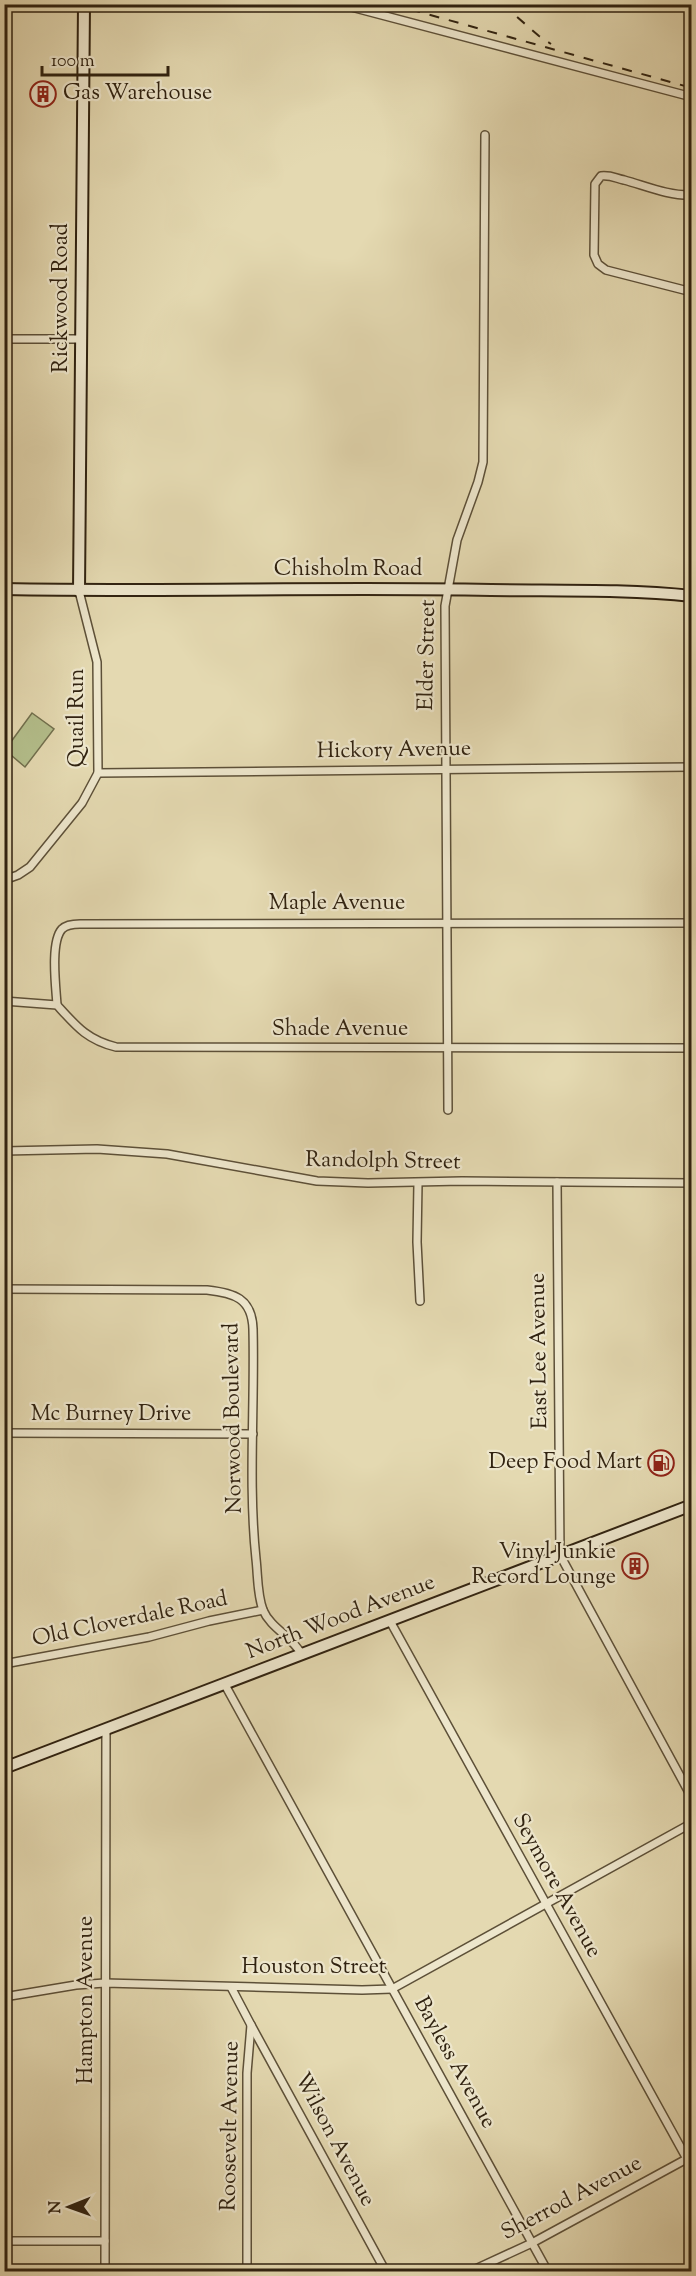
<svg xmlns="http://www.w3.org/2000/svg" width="696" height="2276" viewBox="0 0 696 2276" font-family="'Sorts Mill Goudy',serif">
<rect width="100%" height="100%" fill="#e4d9b1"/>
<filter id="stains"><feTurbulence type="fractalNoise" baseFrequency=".00333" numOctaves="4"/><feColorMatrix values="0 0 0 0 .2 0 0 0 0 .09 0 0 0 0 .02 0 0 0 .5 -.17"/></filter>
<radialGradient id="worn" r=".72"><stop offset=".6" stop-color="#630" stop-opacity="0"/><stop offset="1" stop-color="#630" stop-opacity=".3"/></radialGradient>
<path fill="#b4bf8c" stroke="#72704e" stroke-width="1.5" d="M32,713L54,729L25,767L5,750Z"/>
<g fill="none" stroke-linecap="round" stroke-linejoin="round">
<g stroke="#5d5038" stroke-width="10">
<g id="street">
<path d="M340,4L692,97"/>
<path d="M692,195C669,196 646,186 624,180C615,178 611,175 601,176L595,184L594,255L598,264L606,270L692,292"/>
<path d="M4,339H81"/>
<path d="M98,773L692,767"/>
<path d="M4,880L18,875L30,867L82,803L98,773L97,662L79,591"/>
<path d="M4,1001L57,1005C76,1026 87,1040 116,1047L692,1048"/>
<path d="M57,1005C56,988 50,942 62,929C66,925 74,924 80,924L692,923"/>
<path d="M448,1110L445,606L457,540L478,482L483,462L485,135"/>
<path d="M4,1151L97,1149L167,1154L317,1181L368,1183L462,1181L692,1183"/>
<path d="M557,1182L560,1555L692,1798"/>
<path d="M418,1183L417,1242L420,1301"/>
<path d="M4,1289L207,1290C234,1293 252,1298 253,1329C255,1405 248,1483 256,1559C258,1576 257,1594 263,1610C271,1629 293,1637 302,1655"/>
<path d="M4,1433L253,1434"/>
<path d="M390,1621L692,2168"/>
<path d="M4,1664L149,1637L209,1621L263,1610"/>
<path d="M224,1683L548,2272"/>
<path d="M231,1987L251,2025L247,2073V2272"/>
<path d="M4,1997L76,1985L105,1983L362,1990L392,1989L692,1823"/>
<path d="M251,2025L386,2272"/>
<path d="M4,2241H105"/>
<path d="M105,2272L106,1729"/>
<path d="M469,2272L532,2243L692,2156"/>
</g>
</g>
<g stroke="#302210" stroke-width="14">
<g id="secondary">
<path d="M4,589C167,592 329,587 491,590C558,591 625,589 692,596"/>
<path d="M79,591L84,4"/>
<path d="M4,1768L692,1505"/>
</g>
</g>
<use href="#street" stroke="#ede6cc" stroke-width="7"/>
<use href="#secondary" stroke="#ede6cc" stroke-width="10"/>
<g stroke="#302210" stroke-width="2" stroke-dasharray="10 10" stroke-linecap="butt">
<path d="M391,4L692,88"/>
<path d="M502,4L539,36L551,44"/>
</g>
</g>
<defs>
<g id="building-ring" transform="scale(1.35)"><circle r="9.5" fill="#ede6cc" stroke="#8f2418" stroke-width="1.5"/><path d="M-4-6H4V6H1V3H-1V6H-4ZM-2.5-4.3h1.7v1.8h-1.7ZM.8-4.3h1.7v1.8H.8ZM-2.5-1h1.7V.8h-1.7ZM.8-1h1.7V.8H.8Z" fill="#8f2418"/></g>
<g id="fuel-ring" transform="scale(1.35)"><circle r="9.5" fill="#ede6cc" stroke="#8f2418" stroke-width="1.5"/><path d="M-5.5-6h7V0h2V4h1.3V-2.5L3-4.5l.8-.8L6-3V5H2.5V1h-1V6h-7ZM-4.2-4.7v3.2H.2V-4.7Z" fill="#8f2418"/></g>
</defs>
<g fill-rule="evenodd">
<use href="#building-ring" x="43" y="94"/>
<use href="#fuel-ring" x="661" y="1463"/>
<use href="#building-ring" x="635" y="1566"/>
</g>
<g text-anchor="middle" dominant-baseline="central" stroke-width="4.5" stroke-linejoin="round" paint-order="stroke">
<g font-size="22" fill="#302210" stroke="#ede6cc" text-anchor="end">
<text x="63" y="94" text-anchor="start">Gas Warehouse</text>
<text x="642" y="1463">Deep Food Mart</text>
<text x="616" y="1553">Vinyl Junkie<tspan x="616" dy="25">Record Lounge</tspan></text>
</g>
<g font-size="22" fill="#302210" stroke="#ede6cc">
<text transform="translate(62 298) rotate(-90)">Rickwood Road</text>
<text x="348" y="570">Chisholm Road</text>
<text transform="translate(428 655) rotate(-89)">Elder Street</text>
<text transform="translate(78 718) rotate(-90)">Quail Run</text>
<text transform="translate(394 751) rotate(-1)">Hickory Avenue</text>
<text x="337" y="904">Maple Avenue</text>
<text x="340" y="1030">Shade Avenue</text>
<text transform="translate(383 1162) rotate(1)">Randolph Street</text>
<text transform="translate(540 1351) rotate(-91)">East Lee Avenue</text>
<text x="111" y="1415">Mc Burney Drive</text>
<text transform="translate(234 1418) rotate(-91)">Norwood Boulevard</text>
<text transform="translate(341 1618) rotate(-21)">North Wood Avenue</text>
<text transform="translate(130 1620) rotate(-12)">Old Cloverdale Road</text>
<text transform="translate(556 1886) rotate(61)">Seymore Avenue</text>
<text x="314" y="1968">Houston Street</text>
<text transform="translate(87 2000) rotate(-90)">Hampton Avenue</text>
<text transform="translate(454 2063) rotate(61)">Bayless Avenue</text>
<text transform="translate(231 2126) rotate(-89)">Roosevelt Avenue</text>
<text transform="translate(334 2140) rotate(62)">Wilson Avenue</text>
<text transform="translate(572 2199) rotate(-28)">Sherrod Avenue</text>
</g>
</g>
<rect width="696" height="2276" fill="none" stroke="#e4d9b1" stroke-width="24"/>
<rect x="6" y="6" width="684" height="2264" fill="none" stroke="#302210" stroke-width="3"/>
<rect x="12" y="12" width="672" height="2252" fill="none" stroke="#302210" stroke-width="1.5"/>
<g transform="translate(69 2207) rotate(269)" stroke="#ede6cc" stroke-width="4.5" paint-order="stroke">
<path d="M0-4.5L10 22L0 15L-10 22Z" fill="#302210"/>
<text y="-9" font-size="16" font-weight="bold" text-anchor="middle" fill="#302210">N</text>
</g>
<path d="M42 66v9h126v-9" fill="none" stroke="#302210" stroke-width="3"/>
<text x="51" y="66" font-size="18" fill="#302210" stroke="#ede6cc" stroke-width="4.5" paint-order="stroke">100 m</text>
<rect width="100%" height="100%" filter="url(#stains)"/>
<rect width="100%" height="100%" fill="url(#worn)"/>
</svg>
